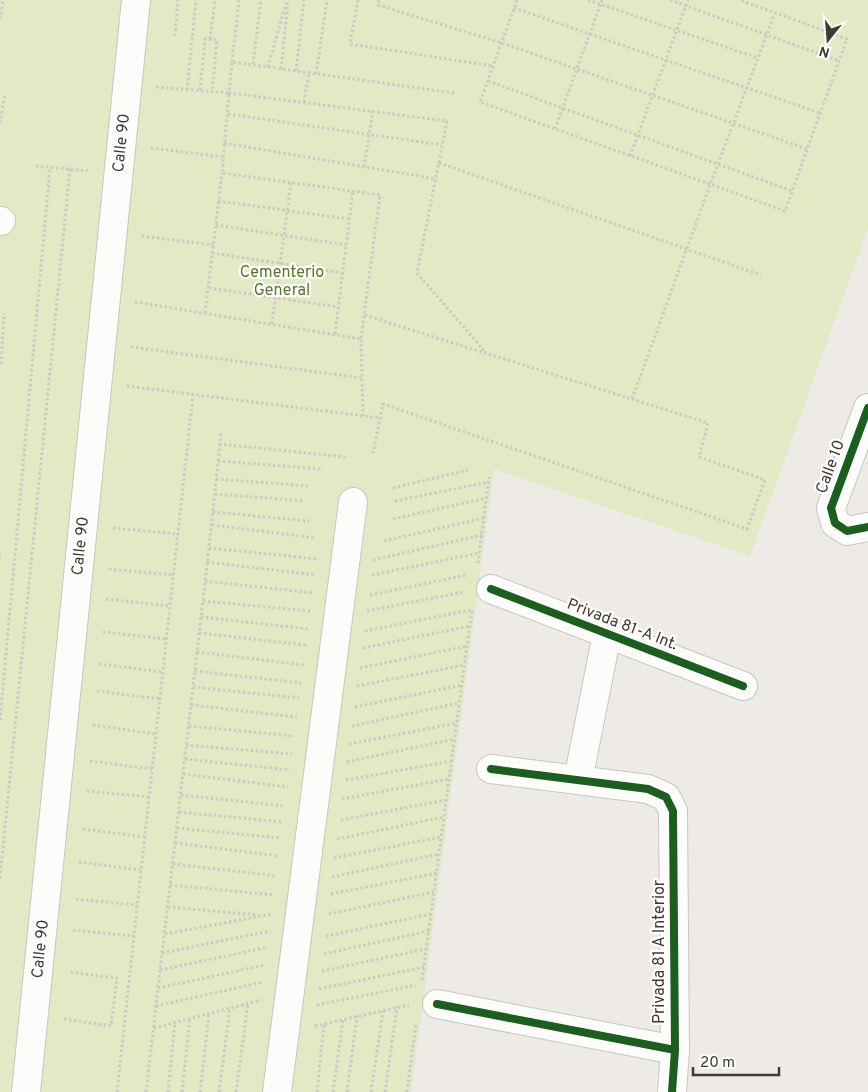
<svg xmlns="http://www.w3.org/2000/svg" width="868" height="1092" viewBox="0 0 868 1092" font-family="Overpass,sans-serif">
<rect width="100%" height="100%" fill="#eeeae6"/>
<path fill="#e2e9c4" d="M0,0H868V228L750,556L494,469L411,1092H0Z"/>
<g fill="none" stroke-linecap="round" stroke-linejoin="round">
<g stroke="#cac6c2" stroke-width="30">
<g id="minor">
<path d="M0,221H1"/>
<path d="M868,408L831,508L835,523L847,531L868,527"/>
<path d="M491,589L743,686"/>
<path d="M491,769L648,789L666,797L673,811L675,1050L672,1092"/>
<path d="M578,780L607,634"/>
<path d="M437,1004L675,1050"/>
<path d="M26,1092L136,0"/>
<path d="M277,1092L353,502"/>
</g>
</g>
<g stroke="#ccc9c6" stroke-width="3" stroke-dasharray="2.5 2.5" stroke-linecap="butt">
<path d="M358,0L350,44L493,66"/>
<path d="M379,0L378,5L502,43L807,149"/>
<path d="M517,0L480,102L785,211L847,39L740,0"/>
<path d="M588,0L758,58"/>
<path d="M670,0L839,61"/>
<path d="M514,8L820,113"/>
<path d="M0,19L3,0"/>
<path d="M175,36L178,0"/>
<path d="M210,39L215,0"/>
<path d="M232,62L239,0"/>
<path d="M253,64L261,0"/>
<path d="M268,67L287,0"/>
<path d="M281,69L288,3"/>
<path d="M296,71L304,0"/>
<path d="M316,74L327,0"/>
<path d="M488,81L792,191"/>
<path d="M156,87L229,93L222,173L380,195L364,315L708,423L699,457L765,480L747,529L383,404L373,453"/>
<path d="M187,90L196,0"/>
<path d="M200,90L205,39L217,40L212,92"/>
<path d="M454,93L232,62L229,93L447,121L417,273L486,353"/>
<path d="M304,102L309,72"/>
<path d="M228,114L442,145"/>
<path d="M0,123L5,94"/>
<path d="M555,129L602,0"/>
<path d="M224,143L436,179"/>
<path d="M151,148L223,157"/>
<path d="M630,156L688,0"/>
<path d="M439,163L761,275"/>
<path d="M36,166L90,171"/>
<path d="M364,167L373,111"/>
<path d="M218,201L349,219"/>
<path d="M216,225L346,245"/>
<path d="M142,236L213,245"/>
<path d="M212,253L343,273"/>
<path d="M209,288L338,307"/>
<path d="M135,302L361,339L364,315"/>
<path d="M205,313L222,173"/>
<path d="M272,324L291,183"/>
<path d="M335,334L353,191"/>
<path d="M361,339L363,416"/>
<path d="M131,347L362,378"/>
<path d="M1,364L4,313"/>
<path d="M127,386L380,418"/>
<path d="M632,399L710,185L775,13"/>
<path d="M219,444L346,457"/>
<path d="M218,461L321,469"/>
<path d="M216,479L308,486"/>
<path d="M393,488L468,470"/>
<path d="M215,494L304,501"/>
<path d="M395,501L489,482"/>
<path d="M213,512L309,521"/>
<path d="M393,519L487,498"/>
<path d="M212,525L316,538"/>
<path d="M113,528L178,534"/>
<path d="M384,541L484,518"/>
<path d="M209,548L317,559"/>
<path d="M0,555H1"/>
<path d="M373,560L482,535"/>
<path d="M207,562L315,575"/>
<path d="M478,563L489,477"/>
<path d="M109,569L174,575"/>
<path d="M372,575L479,553"/>
<path d="M205,581L313,593"/>
<path d="M370,595L467,575"/>
<path d="M106,599L170,606"/>
<path d="M203,601L310,611"/>
<path d="M367,611L464,592"/>
<path d="M201,617L308,629"/>
<path d="M365,631L471,610"/>
<path d="M103,632L166,639"/>
<path d="M199,633L306,645"/>
<path d="M363,648L470,626"/>
<path d="M197,652L304,665"/>
<path d="M99,664L163,672"/>
<path d="M360,668L467,646"/>
<path d="M195,671L301,683"/>
<path d="M357,686L464,665"/>
<path d="M193,687L299,698"/>
<path d="M97,691L160,699"/>
<path d="M191,705L297,717"/>
<path d="M355,707L462,685"/>
<path d="M0,720L50,168"/>
<path d="M93,725L156,734"/>
<path d="M189,726L294,736"/>
<path d="M352,726L459,703"/>
<path d="M349,744L457,723"/>
<path d="M186,745L292,754"/>
<path d="M185,759L290,770"/>
<path d="M90,761L152,769"/>
<path d="M347,762L454,739"/>
<path d="M183,774L288,787"/>
<path d="M346,780L452,761"/>
<path d="M87,791L149,797"/>
<path d="M181,795L285,806"/>
<path d="M342,799L449,779"/>
<path d="M179,812L283,822"/>
<path d="M341,820L446,800"/>
<path d="M177,828L281,838"/>
<path d="M83,829L145,837"/>
<path d="M337,839L444,817"/>
<path d="M175,843L279,856"/>
<path d="M334,858L441,837"/>
<path d="M79,862L141,870"/>
<path d="M173,864L277,876"/>
<path d="M332,877L439,854"/>
<path d="M0,878L70,169"/>
<path d="M170,885L274,895"/>
<path d="M331,894L437,873"/>
<path d="M76,899L137,905"/>
<path d="M168,907L258,915"/>
<path d="M329,914L434,892"/>
<path d="M73,930L134,936"/>
<path d="M165,934L272,914"/>
<path d="M326,936L431,914"/>
<path d="M162,953L270,931"/>
<path d="M324,954L429,931"/>
<path d="M160,970L268,947"/>
<path d="M322,971L426,949"/>
<path d="M422,980L472,609"/>
<path d="M158,988L265,965"/>
<path d="M319,989L424,967"/>
<path d="M317,1005L416,985"/>
<path d="M156,1006L263,982"/>
<path d="M64,1019L111,1026L117,978L69,972"/>
<path d="M315,1026L409,1005"/>
<path d="M154,1028L261,1000"/>
<path d="M117,1092L193,395"/>
<path d="M146,1092L209,548L221,433"/>
<path d="M168,1092L175,1022"/>
<path d="M182,1092L190,1018"/>
<path d="M200,1092L209,1013"/>
<path d="M219,1092L230,1008"/>
<path d="M236,1092L248,1003"/>
<path d="M317,1092L324,1024"/>
<path d="M333,1092L343,1020"/>
<path d="M347,1092L357,1016"/>
<path d="M371,1092L383,1011"/>
<path d="M385,1092L397,1007"/>
<path d="M407,1092L416,1023"/>
</g>
<use href="#minor" stroke="#fcfcfb" stroke-width="28"/>
<g stroke="#fff" stroke-width="11">
<g id="cycleway">
<path d="M868,408L831,508L835,523L847,531L868,527"/>
<path d="M491,589L743,686"/>
<path d="M491,769L648,789L666,797L673,811L675,1050L672,1092"/>
<path d="M437,1004L675,1050"/>
</g>
</g>
<use href="#cycleway" stroke="#1b5e20" stroke-width="8"/>
</g>
<g text-anchor="middle" dominant-baseline="central" stroke-width="4.5" stroke-linejoin="round" paint-order="stroke">
<g font-size="16" fill="#433932" stroke="#fff">
<text transform="translate(122 143) rotate(-84)">Calle 90</text>
<text transform="translate(831 467) rotate(-70)">Calle 10</text>
<text transform="translate(81 546) rotate(-84)">Calle 90</text>
<text transform="translate(622 625) rotate(21)">Privada 81-A Int.</text>
<text transform="translate(41 949) rotate(-84)">Calle 90</text>
<text transform="translate(660 952) rotate(-90)">Privada 81 A Interior</text>
</g>
<g font-size="16" fill="#537724" stroke="#fff">
<text x="282" y="273">Cementerio<tspan x="282" dy="18">General</tspan></text>
</g>
</g>
<g transform="translate(828 40) rotate(197)" stroke="#ffffff" stroke-width="4" paint-order="stroke">
<path d="M0-4L9 19L0 12L-9 19Z" fill="#433932"/>
<text y="-8" font-size="14" font-weight="bold" text-anchor="middle" fill="#433932">N</text>
</g>
<path d="M693 1067v8h86v-8" fill="none" stroke="#433932" stroke-width="2.5"/>
<text x="700" y="1067" font-size="15" fill="#433932" stroke="#ffffff" stroke-width="4" paint-order="stroke">20 m</text>
</svg>
